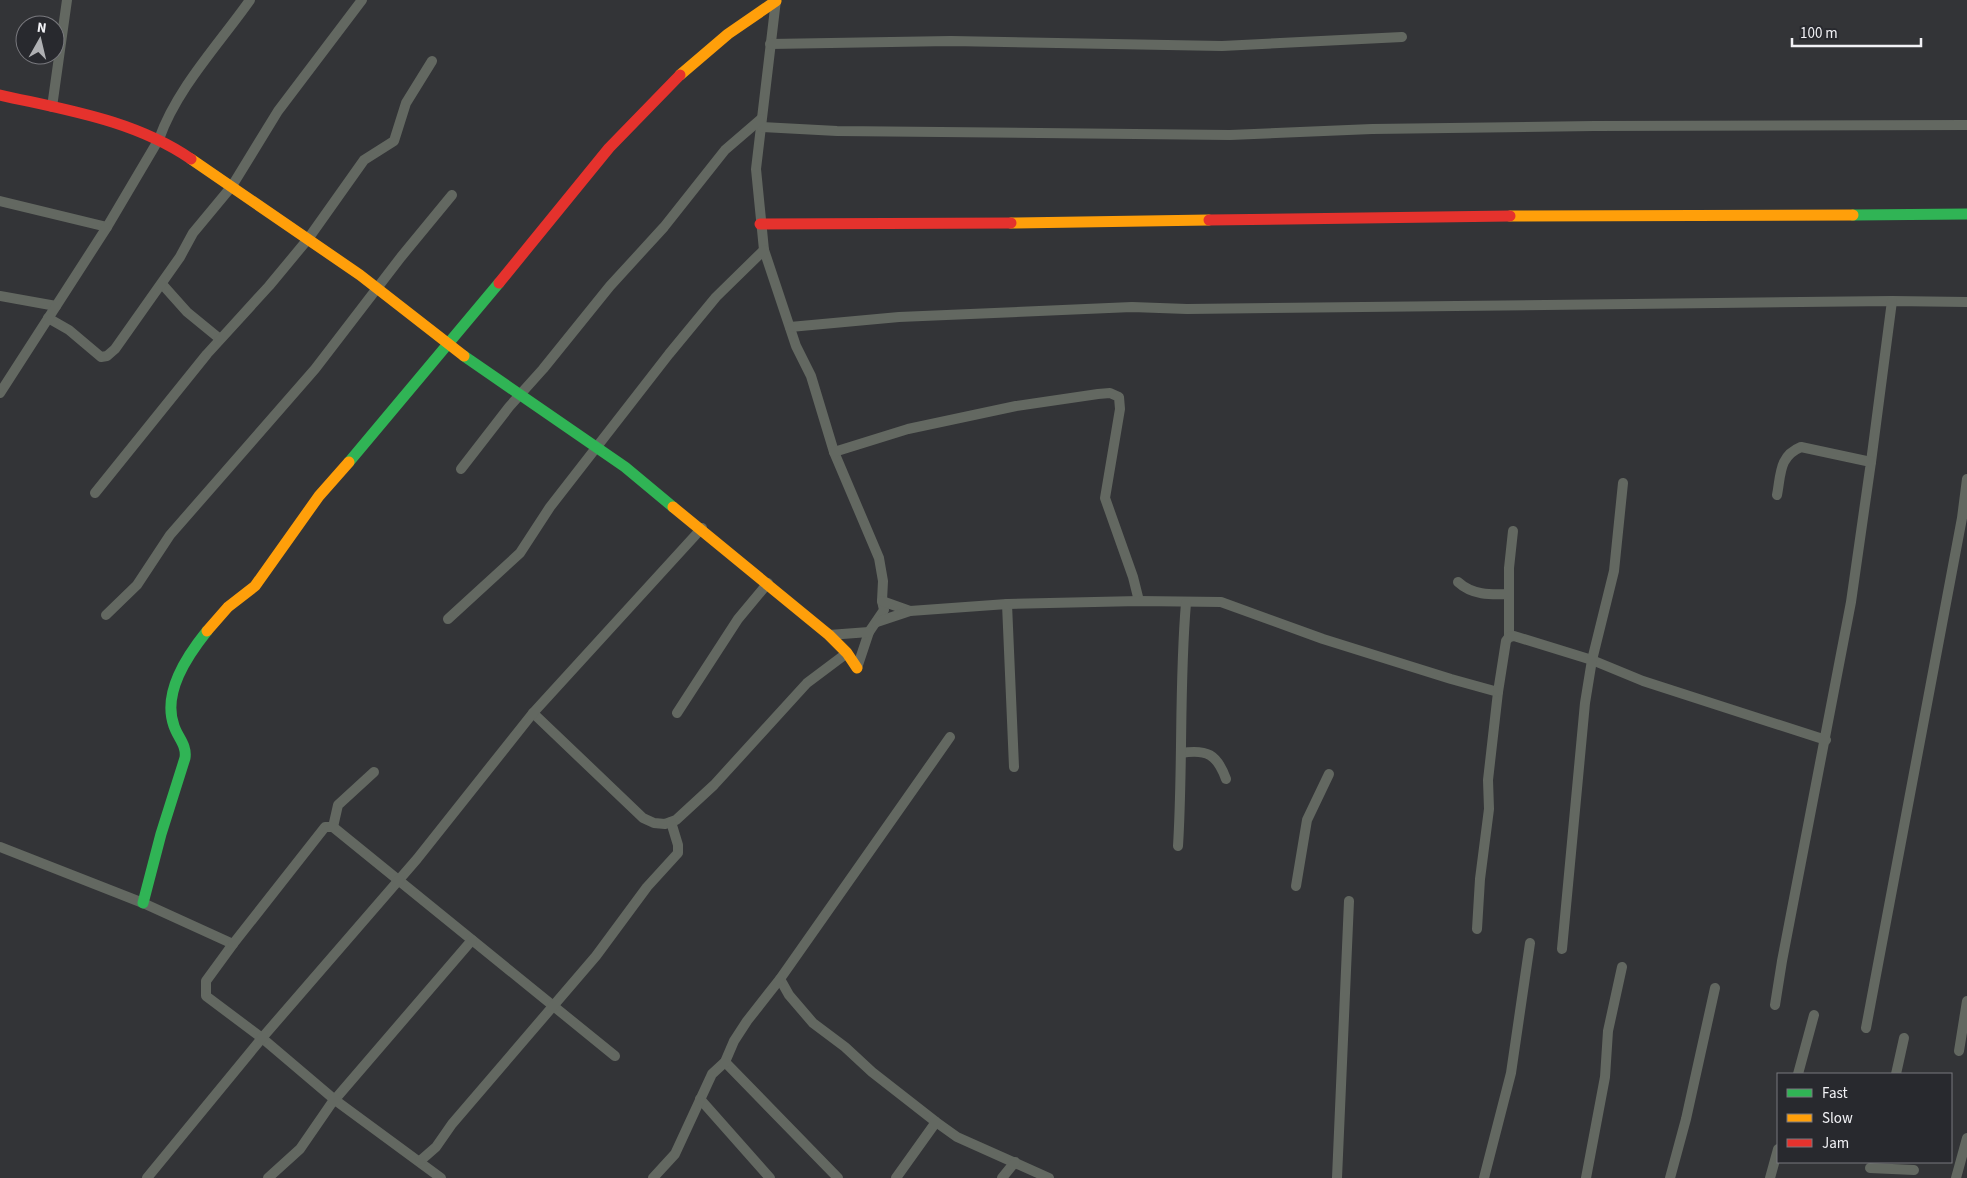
<svg xmlns="http://www.w3.org/2000/svg" width="1967" height="1178" viewBox="0 0 1967 1178" font-family="'Source Sans 3',sans-serif">
<rect width="100%" height="100%" fill="#333437"/>
<g fill="none" stroke-linecap="round" stroke-linejoin="round">
<g stroke="#636861" stroke-width="10">
<path d="M776,0L756,169L764,250L796,346L811,376L834,452L879,558L883,581L882,601L884,610L869,632L857,668"/>
<path d="M770,44L951,41L1222,46L1402,37"/>
<path d="M52,107L67,0"/>
<path d="M761,127L837,131L1230,135L1372,129L1594,126L1967,125"/>
<path d="M0,201L107,227"/>
<path d="M162,284L187,312L220,339"/>
<path d="M0,296L56,306"/>
<path d="M48,318L69,330L101,357L107,356L115,349L180,257L193,233L232,186L278,111L362,0"/>
<path d="M790,327L899,317L1132,307L1187,309L1892,301L1967,302"/>
<path d="M0,393L107,227L159,139C177,88 219,44 250,0"/>
<path d="M834,452L908,429L1016,406L1098,394L1110,393L1119,397L1120,409L1105,498L1133,577L1139,601"/>
<path d="M1871,462L1892,301"/>
<path d="M461,469L509,407L543,369L610,286L664,227L725,150L761,119"/>
<path d="M95,493L207,354L269,286L308,239L364,160L394,141L406,103L432,61"/>
<path d="M1458,582C1472,595 1490,595 1509,594"/>
<path d="M882,601L910,611"/>
<path d="M1007,604L1014,767"/>
<path d="M106,615L137,585L170,535L315,369L401,257L452,195"/>
<path d="M448,619L520,553L550,507L669,354L716,297L764,250"/>
<path d="M877,622L910,611L1007,604L1139,601L1221,602L1323,639L1451,679L1498,692L1488,780L1489,809L1480,879L1477,929"/>
<path d="M829,635L869,632"/>
<path d="M1509,637V568L1513,531"/>
<path d="M1498,692L1506,641L1509,637L1514,636L1592,660L1643,681L1826,740"/>
<path d="M533,713L643,818L654,823L665,824L676,820L714,785L807,683L847,653"/>
<path d="M677,713L738,619L768,583"/>
<path d="M1181,753C1207,749 1217,754 1226,779"/>
<path d="M333,827L338,805L374,772"/>
<path d="M1178,846C1183,765 1179,684 1186,603"/>
<path d="M0,847L143,903L233,944L206,981V996L262,1038L335,1100L441,1178"/>
<path d="M1296,886L1307,820L1329,774"/>
<path d="M233,944L325,827H333L615,1056"/>
<path d="M1562,949L1585,703L1592,660L1614,571L1623,483"/>
<path d="M780,979L789,995L813,1023L845,1047L872,1072L936,1122L957,1137L1049,1178"/>
<path d="M1775,1005L1782,961L1851,602L1871,462L1801,447C1779,456 1781,474 1777,495"/>
<path d="M1866,1028L1962,518L1967,479"/>
<path d="M1959,1051L1967,1001"/>
<path d="M725,1062L838,1178"/>
<path d="M1798,1074L1814,1015"/>
<path d="M1896,1074L1904,1038"/>
<path d="M700,1099L770,1178"/>
<path d="M420,1161L436,1147L452,1124L596,956L647,887L678,853V845L671,822"/>
<path d="M1870,1168L1914,1170"/>
<path d="M147,1178L262,1038L417,859L533,713L702,528"/>
<path d="M268,1178L300,1149L331,1104L472,940"/>
<path d="M653,1178L675,1154L712,1074L725,1062L734,1041L747,1021L780,979L950,737"/>
<path d="M896,1178L936,1122"/>
<path d="M1002,1178L1015,1162"/>
<path d="M1337,1178L1349,901"/>
<path d="M1484,1178L1511,1073L1530,943"/>
<path d="M1586,1178L1605,1077L1608,1031L1622,967"/>
<path d="M1670,1178L1686,1119L1715,988"/>
<path d="M1770,1178L1778,1149"/>
<path d="M1956,1178L1967,1138"/>
</g>
<g stroke="#30b455" stroke-width="11">
<path d="M1853,215L1967,214"/>
<path d="M464,356L625,467L673,507"/>
<path d="M349,462L499,283"/>
<path d="M143,903L161,834L185,758C187,745 178,738 174,726C162,693 187,656 207,631"/>
</g>
<g stroke="#ff9f0a" stroke-width="11">
<path d="M680,75L728,34L776,1"/>
<path d="M191,159L360,275L464,356"/>
<path d="M1510,216L1853,215"/>
<path d="M1011,223L1209,220"/>
<path d="M673,507L829,635L847,653L857,668"/>
<path d="M207,631L228,607L255,586L319,496L349,462"/>
</g>
<g stroke="#e5322d" stroke-width="11">
<path d="M0,95C66,110 134,120 191,159"/>
<path d="M1209,220L1510,216"/>
<path d="M760,224L1011,223"/>
<path d="M499,283L609,148L680,75"/>
</g>
</g>
<rect x="1777" y="1073" width="175" height="90" fill="#28292e" stroke="#79797e"/>
<rect x="1787" y="1089" width="25" height="8" fill="#30b455" stroke="#79797e"/>
<text x="1822" y="1098" font-size="15" fill="#f2f2f6">Fast</text>
<rect x="1787" y="1114" width="25" height="8" fill="#ff9f0a" stroke="#79797e"/>
<text x="1822" y="1123" font-size="15" fill="#f2f2f6">Slow</text>
<rect x="1787" y="1139" width="25" height="8" fill="#e5322d" stroke="#79797e"/>
<text x="1822" y="1148" font-size="15" fill="#f2f2f6">Jam</text>
<g transform="translate(40 40) rotate(8)"><circle r="24" fill="#28292e" stroke="#79797e"/>
<path d="M0-4L9 19L0 12L-9 19Z" fill="#afb0b3"/>
<text y="-8" font-size="14" font-weight="bold" text-anchor="middle" fill="#f2f2f6">N</text>
</g>
<path d="M1792 38v8h129v-8" fill="none" stroke="#f2f2f6" stroke-width="2.5"/>
<text x="1800" y="38" font-size="15" fill="#f2f2f6" stroke="#28292e" stroke-width="4" paint-order="stroke">100 m</text>
</svg>
